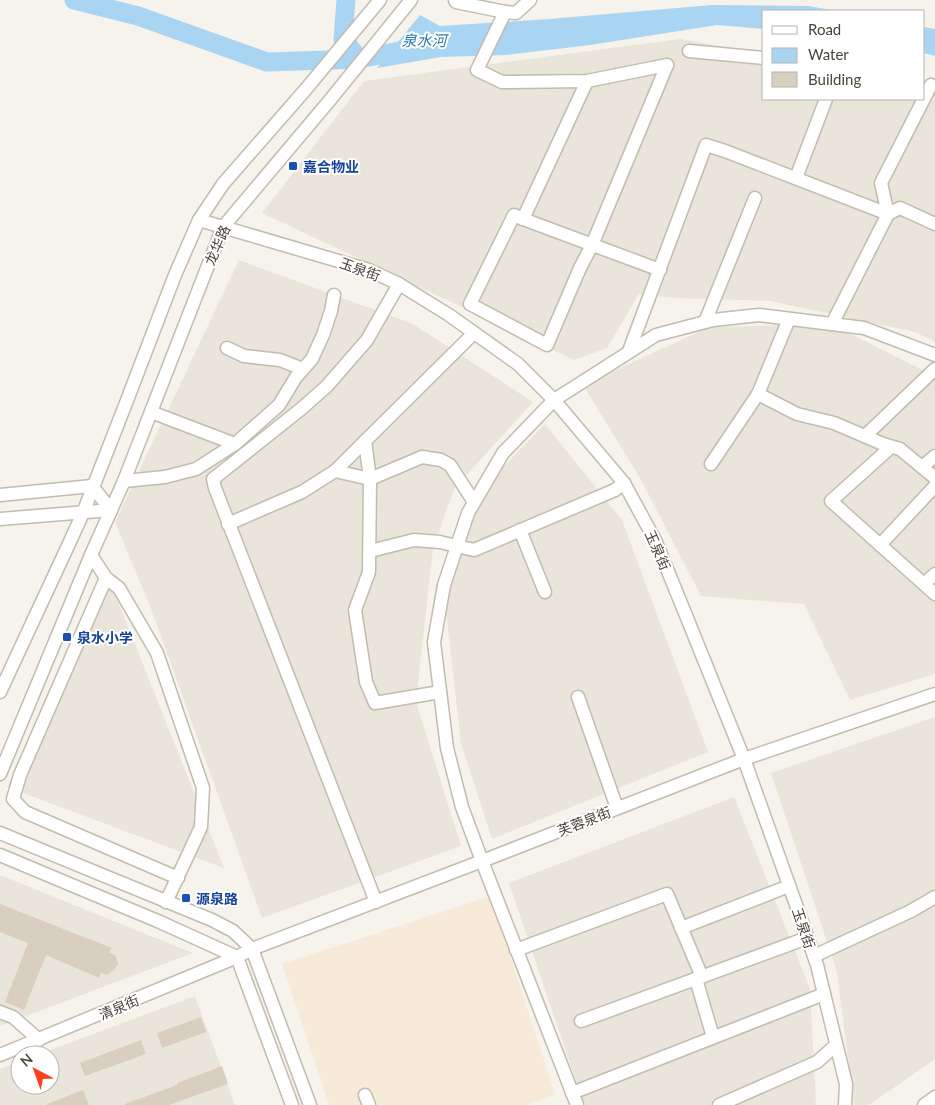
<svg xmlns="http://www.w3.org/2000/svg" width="935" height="1105" viewBox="0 0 935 1105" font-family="Lato,'Noto Sans SC',sans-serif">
<rect width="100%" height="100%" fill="#f6f3ec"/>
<g fill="#eae5da">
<path d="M680,39L764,53V99H924V90L935,93V342L915,332L770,301L674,298L639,294L607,348L574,360L262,213L364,81Z"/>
<path d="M239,260L413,324L533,402L454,489L433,549L416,702L461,846L262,918L152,611L115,522Z"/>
<path d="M831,324L935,376V674L850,700L804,604L701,596L640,478L583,385L709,327Z"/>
<path d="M545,424L622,520L708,752L492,839L461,743L443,584L475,496Z"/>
<path d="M107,574L224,868L7,787Z"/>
<path d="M935,717V1059L869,1105H854L837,972L771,773Z"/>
<path d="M734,797L810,989L816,1105H584L509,883Z"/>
<path d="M0,875L193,953L0,1026Z"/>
<path d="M195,996L235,1105H0V1069L20,1061V1085H50V1055H37Z"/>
</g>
<path fill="#f7ead8" d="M491,896L555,1095L528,1105H329L282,964Z"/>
<g fill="#a9d4f2">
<path d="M712,5L808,6L837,11H764V29L717,25L590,45L505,55L441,57L377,68L420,15L440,26L549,19Z"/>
<path d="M924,27L935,29V56L924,53Z"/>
</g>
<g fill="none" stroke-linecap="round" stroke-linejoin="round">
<g stroke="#a9d4f2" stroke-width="19">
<path d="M74,0L138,16L267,62L359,59L414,48"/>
<path d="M346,0L343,39L355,54"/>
</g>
</g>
<g fill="#d8cfc1">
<path d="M0,904L112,948L109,952L116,956L118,964L115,969L107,975L101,973L99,978L46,955L24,1010L5,1002L28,943L0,932Z"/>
<path d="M201,1017L206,1032L162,1048L157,1033Z"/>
<path d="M141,1040L146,1054L85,1076L80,1063Z"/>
<path d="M222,1066L228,1084L169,1105H125V1104L177,1085V1083Z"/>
<path d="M83,1090L89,1105H47V1104Z"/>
</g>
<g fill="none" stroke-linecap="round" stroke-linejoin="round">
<g stroke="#c2bbae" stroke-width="15">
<g id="minor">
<path d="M455,0L456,2L505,12L516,13L530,0"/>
<path d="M505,12L477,70L502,82L587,81L667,65"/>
<path d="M689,51L764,58"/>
<path d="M796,178L826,99"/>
<path d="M523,219L587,81"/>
<path d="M199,220L369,270L399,284L449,315L518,364L554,400L624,483L656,542L685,613L744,759L805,930L817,965L846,1084L845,1105"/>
<path d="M660,270L523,219L514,215L470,304L547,345L580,268L592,245L667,65"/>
<path d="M705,322L755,198"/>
<path d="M832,324L888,214L881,183L931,85"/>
<path d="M227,348L244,356L280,360L303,369"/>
<path d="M629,351L706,145L725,151L888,214L900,208L935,224"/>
<path d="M758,394L797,414L834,423L883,444L900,449L935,478"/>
<path d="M151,412L235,444"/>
<path d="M865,436L935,369"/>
<path d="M365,441L370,479L369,572L355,610L366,682L375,703L440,692"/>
<path d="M891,447L831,501L935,594"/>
<path d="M711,464L758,394L789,319"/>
<path d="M922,467L935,456"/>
<path d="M335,471L370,479L422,457L441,460L450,465L474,502"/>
<path d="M124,481L165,477L196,469L235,444L279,405L296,377L312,359L323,335L331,311L334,295"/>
<path d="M0,495L92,486L111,510"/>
<path d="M0,519L111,510"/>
<path d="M228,524L302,492L335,471L474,333"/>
<path d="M520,530L545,592"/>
<path d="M880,545L935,486"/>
<path d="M370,551L414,540L440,542L474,550L615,490L624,483"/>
<path d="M91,555L106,578L119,588L157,653L203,788L201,827L166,902"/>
<path d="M106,578L20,775L13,799L25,812L178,878"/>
<path d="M924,584L935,574"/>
<path d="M0,692L67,548L83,513L126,403L175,275L199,220L223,184L306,89L380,0"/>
<path d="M578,697L617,808"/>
<path d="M0,774L91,555L124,481L223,227L330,100L411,0"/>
<path d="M0,833L212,920L233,931L252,949L310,1105"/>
<path d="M0,855L160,922L237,957L292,1105"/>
<path d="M376,902L215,488L213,479L301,409L327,386L367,340L399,284"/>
<path d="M681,928L789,886"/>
<path d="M516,950L667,894L702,977"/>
<path d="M814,956L911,911L935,897"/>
<path d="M696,979L713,1037"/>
<path d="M0,1012L13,1017L39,1040"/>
<path d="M581,1021L807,938"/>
<path d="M0,1055L237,957L252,949L482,861L744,759L935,694"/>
<path d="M572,1093L824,994"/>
<path d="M365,1095L369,1105"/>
<path d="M577,1105L482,861L462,807L447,748L434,642L444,585L468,513L503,453L554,400L656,335L713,320L759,315L864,328L935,355"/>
<path d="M719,1105L817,1062L836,1045"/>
<path d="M924,1105L935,1097"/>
</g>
</g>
<use href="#minor" stroke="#fff" stroke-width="12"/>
</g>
<g fill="#1a4fb4" stroke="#fff" stroke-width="2">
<rect x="288" y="161" width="10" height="10" rx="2.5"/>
<rect x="62" y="632" width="10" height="10" rx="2.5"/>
<rect x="181" y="893" width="10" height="10" rx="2.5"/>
</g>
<g text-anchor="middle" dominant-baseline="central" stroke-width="4" stroke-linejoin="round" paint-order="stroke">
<g font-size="14" font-weight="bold" fill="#164399" stroke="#fff" text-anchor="start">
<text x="303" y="166">嘉合物业</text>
<text x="77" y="637">泉水小学</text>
<text x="196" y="898">源泉路</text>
</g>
<g font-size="14" fill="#4b4439" stroke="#fff">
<text transform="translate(217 245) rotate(-66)">龙华路</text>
<text transform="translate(360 269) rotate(20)">玉泉街</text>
<text transform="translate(658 550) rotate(66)">玉泉街</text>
<text transform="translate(584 821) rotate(-21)">芙蓉泉街</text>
<text transform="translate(804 928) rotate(71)">玉泉街</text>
<text transform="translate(119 1007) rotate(-23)">清泉街</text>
</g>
<g font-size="15" font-style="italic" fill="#2e7ab2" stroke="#fff">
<text x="424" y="40">泉水河</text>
</g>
</g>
<rect x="762" y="10" width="162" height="90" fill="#ffffff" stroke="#b7b4b0"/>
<rect x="772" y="26" width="25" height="8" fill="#ffffff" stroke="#b7b4b0"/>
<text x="808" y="35" font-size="15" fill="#4b4439">Road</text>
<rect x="772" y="48" width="25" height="15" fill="#a9d4f2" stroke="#b7b4b0"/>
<text x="808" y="60" font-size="15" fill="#4b4439">Water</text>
<rect x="772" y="72" width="25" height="15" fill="#d8cfc1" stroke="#b7b4b0"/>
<text x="808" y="85" font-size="15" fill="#4b4439">Building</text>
<g transform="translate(35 1070) rotate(319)"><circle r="24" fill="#ffffff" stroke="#b7b4b0"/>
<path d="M0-4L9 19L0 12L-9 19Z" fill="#fc3f1d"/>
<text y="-8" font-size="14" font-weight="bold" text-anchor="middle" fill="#4b4439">N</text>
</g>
</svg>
